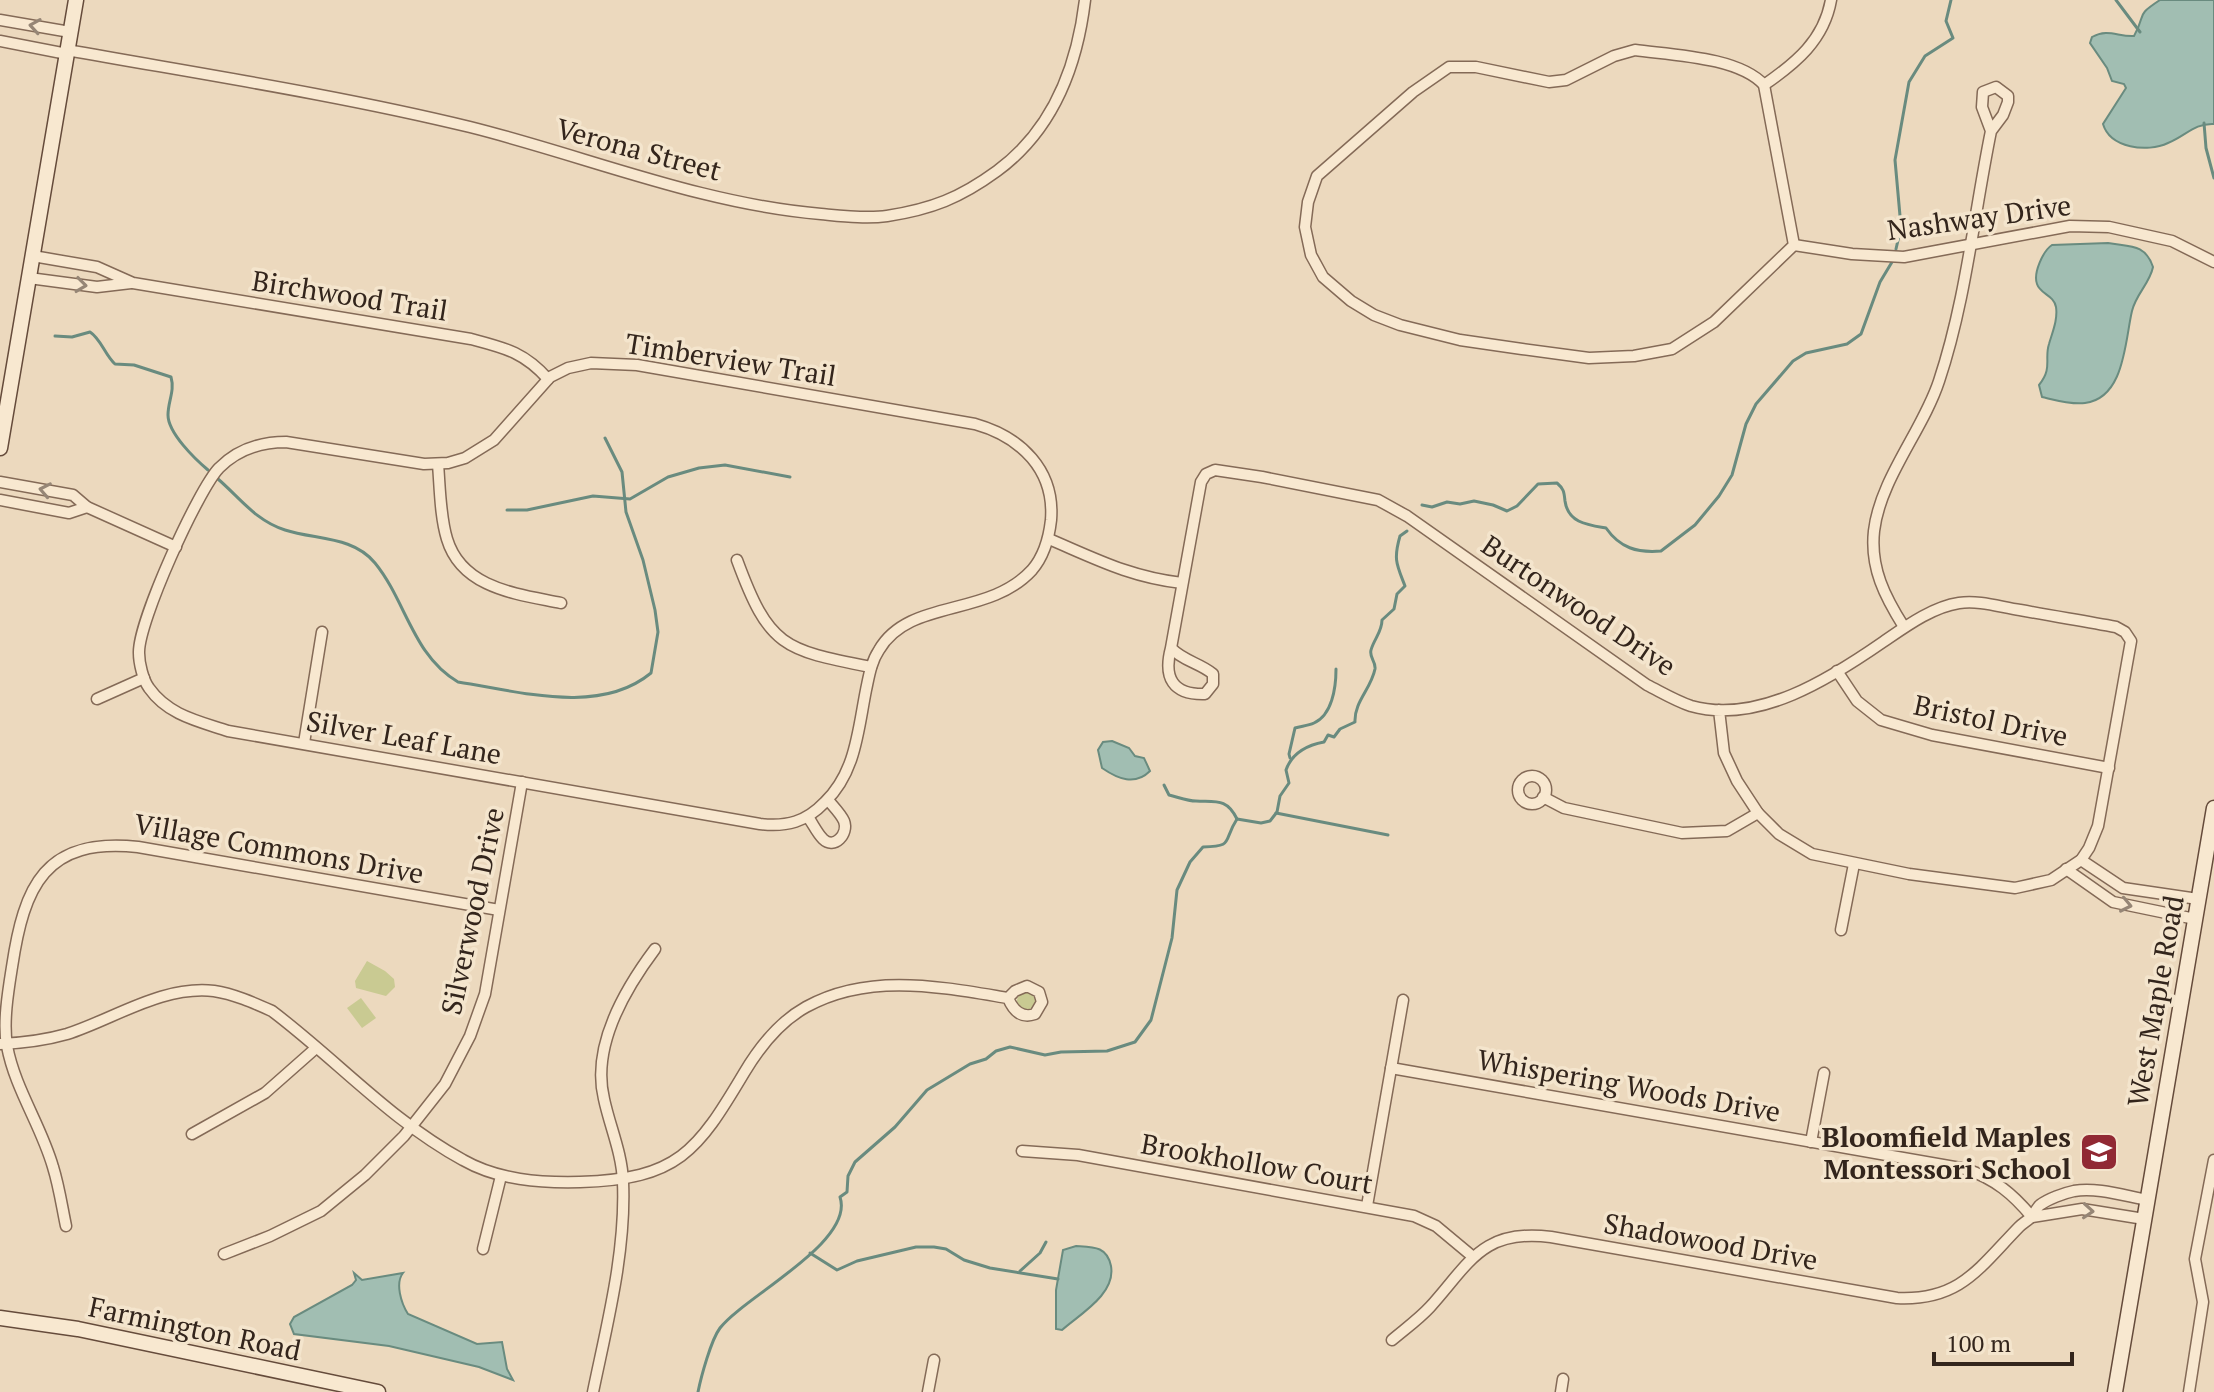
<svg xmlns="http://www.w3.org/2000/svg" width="2214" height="1392" viewBox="0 0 2214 1392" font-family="'PT Serif',serif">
<rect width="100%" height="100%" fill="#ecd9be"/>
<g fill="#c9ca92">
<path d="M367,961L385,971L394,979L395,987L386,996L356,988L355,981Z"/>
<circle cx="1026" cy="1001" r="9"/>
<path d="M361,998L376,1018L362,1028L347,1008Z"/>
</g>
<g fill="#a1beb2" stroke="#698b7f" stroke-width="2">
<path d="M2160,0H2214V124C2194,123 2186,136 2168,143C2147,153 2110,148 2103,124L2126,88L2124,84L2112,81L2107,68L2090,43L2092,37C2108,28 2118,37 2134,36C2147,13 2134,17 2160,0Z"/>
<path d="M2108,243C2129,247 2145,243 2153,267C2150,283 2136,294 2132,311C2125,340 2125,398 2085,403C2072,405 2055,400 2042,397L2039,385C2053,368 2044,359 2049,344C2052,333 2058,320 2056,307C2054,295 2040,294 2037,284C2033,273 2043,251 2052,245Z"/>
<path d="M1112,741L1129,748L1135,756L1144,758L1150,771C1135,786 1118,779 1102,768L1098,750L1103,742Z"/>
<path d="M1076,1246C1093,1247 1107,1246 1111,1266C1116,1294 1080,1314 1062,1330L1056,1329V1290L1063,1250Z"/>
<path d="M354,1273L362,1280L403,1273C395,1283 401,1303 408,1314L477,1344L502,1342L507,1369L513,1380L479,1367L389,1346L294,1334L290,1324L294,1317L352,1285L356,1280Z"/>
</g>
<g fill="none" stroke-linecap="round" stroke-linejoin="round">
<g stroke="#698b7f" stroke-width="3">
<path d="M2116,0L2140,32"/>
<path d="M2204,123L2206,148L2214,178"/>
<path d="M1896,249L1901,227L1895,160L1909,82L1925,56L1953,38L1946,21L1951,0"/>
<path d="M55,336L72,337L90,332C101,339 105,355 115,364L134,365L171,377C175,391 168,401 168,415C168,433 195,459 208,470"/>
<path d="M218,479C240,498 256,521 285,530C316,540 353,536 375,563C406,601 413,656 458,682C518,691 599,716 651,673L658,632L655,610L643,560L626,512L622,472L605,438"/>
<path d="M1422,505L1432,507L1447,502L1460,504L1474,501L1493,505L1507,511L1517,506L1538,484L1557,483C1564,489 1564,492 1565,501C1568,523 1588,525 1606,528C1620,548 1637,553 1661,551L1695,525L1719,496L1732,475L1746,424L1756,404L1793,361L1806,353L1847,344L1861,334L1880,282L1892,262"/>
<path d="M507,510H527L593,496L630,499L668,477L699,468L725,465L790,477"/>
<path d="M1290,758L1289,754L1295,728C1301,726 1308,726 1314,723C1332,715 1336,688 1336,669"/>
<path d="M1164,785L1169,795C1178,797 1187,801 1196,801C1216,802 1227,798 1237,819"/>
<path d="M1276,813L1388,835"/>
<path d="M1237,819L1261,823L1270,821L1277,812L1280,796L1289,783L1286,770C1292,753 1308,745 1324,742L1328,735L1334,737L1340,729L1355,722C1354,702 1371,689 1375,669C1376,661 1369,658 1371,650C1374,639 1382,632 1382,620L1394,609L1397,594L1405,586C1397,565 1393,560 1400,536L1407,531"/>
<path d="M810,1253L837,1270L857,1261L916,1247H934L946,1249L964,1260L990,1268L1058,1279"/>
<path d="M1020,1271L1040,1253L1046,1242"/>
<path d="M698,1392C701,1377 711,1340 720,1328C745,1296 855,1242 840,1197L847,1192L848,1176L855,1162L895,1127L927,1090L970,1064L986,1059L996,1051L1010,1047L1045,1055L1061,1052L1107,1051L1135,1042L1151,1020L1172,938L1177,890L1190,862L1203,847C1235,846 1222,842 1237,819"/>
</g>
<g stroke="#846a57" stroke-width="13">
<g id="street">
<path d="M0,20L70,32"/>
<path d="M0,41L67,54"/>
<path d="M67,50C201,74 338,95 470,127C586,156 701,204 821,214C842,216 866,219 887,216C932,209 960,198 997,171C1053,130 1077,67 1085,0"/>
<path d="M1635,50C1672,55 1739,57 1764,85L1794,245L1714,322L1672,349L1634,356L1589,358L1522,349L1460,340L1400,325L1374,315L1351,301L1323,277L1311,255L1305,227L1308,202L1317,176L1413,92L1449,67H1476L1549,82L1566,80L1614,56Z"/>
<path d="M1764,85C1796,63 1824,40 1831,0"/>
<path d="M1794,245L1852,254L1904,257L2070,226L2109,227L2172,241L2214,262"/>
<path d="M33,256L97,267L133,283L471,339C505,348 524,352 548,379"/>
<path d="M29,278L97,287L131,283"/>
<path d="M591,363L637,365L975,424C1021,437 1055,470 1051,520C1049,538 1044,556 1032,570C988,618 909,598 879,650C871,662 869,676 866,690C858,730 856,772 825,802C806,822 787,827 760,824L228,731C198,721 168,715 149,688C143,680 139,663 139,653C138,622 198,490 219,468C237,450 261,442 286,442L424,464L448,463L465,458L494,440L550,377L568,368Z"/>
<path d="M438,464C440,488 440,516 447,539C462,589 518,594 561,603"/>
<path d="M0,482L73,495L87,507L176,547"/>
<path d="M0,500L69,513L87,507"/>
<path d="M1049,539C1096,559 1130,577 1182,583"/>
<path d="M737,560C769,647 783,650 871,667"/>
<path d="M1904,627C1885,597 1870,568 1874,531C1880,479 1923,430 1939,381C1966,300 1974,214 1991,131L2003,115L2008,102V96L1996,87L1983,92L1982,107L1991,131"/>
<path d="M1171,648C1163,678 1173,695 1205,694L1213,684V674C1200,663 1183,661 1171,648L1201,482L1206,474L1215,470L1262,477L1378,500L1407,516L1647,685C1661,692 1676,701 1691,706C1758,725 1831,678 1883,642C1905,627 1932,607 1959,603C1979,600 2000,607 2020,610C2052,616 2084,621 2116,627L2125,632L2131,641L2098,826L2089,848L2081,860L2051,880L2015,888L1909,874L1812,854L1779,834L1758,813L1737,781L1724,753L1719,710"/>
<path d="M1837,671L1857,701L1881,720L1932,735L2109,768"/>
<path d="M97,699L144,678"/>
<path d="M304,743L322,632"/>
<circle cx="1532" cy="790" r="14"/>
<path d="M1543,797L1564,808L1682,833L1727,831L1758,813"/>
<path d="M808,817C813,824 817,833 823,839C834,850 849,834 844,821C841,814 833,806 828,800"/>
<path d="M2081,860L2123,888L2198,899"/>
<path d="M2066,869L2113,902L2195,919"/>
<path d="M1841,930L1854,864"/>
<path d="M0,1044C22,1043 46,1040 67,1034C114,1019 162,985 214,991C234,994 254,1003 272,1011C337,1060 391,1121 463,1160C498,1180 540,1183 580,1182C678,1179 697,1152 744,1073C760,1046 779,1022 806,1007C869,972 941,987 1008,998C1013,1010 1021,1019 1035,1014L1042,1002L1039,992L1027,986L1015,991L1008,998"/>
<path d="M1391,1068L1966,1169C1995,1179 2013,1194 2032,1217"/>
<path d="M192,1134L265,1093L316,1048"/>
<path d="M1811,1142L1824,1073"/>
<path d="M1022,1151L1078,1155L1414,1216L1436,1226L1472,1256"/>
<path d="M1367,1206L1403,1000"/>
<path d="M2032,1217L2082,1209L2144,1219"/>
<path d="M66,1226C62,1207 59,1186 53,1167C41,1125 15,1089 7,1046C3,1022 8,992 12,967C24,886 45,837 138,847L499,910"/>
<path d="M483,1249L501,1176"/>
<path d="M224,1254L270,1236L321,1211L365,1175L404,1136L445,1084L470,1036L485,994L522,782"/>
<path d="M1392,1340C1405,1329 1419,1319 1430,1307C1469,1264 1482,1228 1551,1237L1897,1298C1960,1301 1979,1268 2019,1227C2023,1223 2029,1220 2033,1215C2034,1214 2038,1206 2040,1205C2048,1199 2064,1193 2074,1191C2097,1187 2125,1196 2148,1200"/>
<path d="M593,1392C607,1324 626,1252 623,1182C622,1153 610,1127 604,1099C591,1046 625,989 655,949"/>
<path d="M928,1392L934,1360"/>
<path d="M1561,1392L1563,1379"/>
<path d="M2189,1392L2203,1302L2195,1259L2214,1160"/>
</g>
</g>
<g stroke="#654b3b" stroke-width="17">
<g id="secondary">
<path d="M0,448L76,0"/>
<path d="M0,1318L78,1329L378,1392"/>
<path d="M2115,1392L2214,808"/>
</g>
</g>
<use href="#street" stroke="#f8e8d0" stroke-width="10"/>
<use href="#secondary" stroke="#f8e8d0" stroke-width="14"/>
</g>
<defs><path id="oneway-chevron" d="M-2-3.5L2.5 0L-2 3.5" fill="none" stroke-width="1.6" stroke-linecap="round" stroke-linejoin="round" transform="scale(2)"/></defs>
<g stroke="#968676">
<use href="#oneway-chevron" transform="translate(35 26) rotate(-171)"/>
<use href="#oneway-chevron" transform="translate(81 285) rotate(7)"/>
<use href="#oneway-chevron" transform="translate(45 490) rotate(-169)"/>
<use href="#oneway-chevron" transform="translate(2126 905) rotate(12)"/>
<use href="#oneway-chevron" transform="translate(2088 1211) rotate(4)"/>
</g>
<defs>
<g id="school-square" transform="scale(2)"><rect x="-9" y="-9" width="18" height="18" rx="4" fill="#912934" stroke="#f4e5cd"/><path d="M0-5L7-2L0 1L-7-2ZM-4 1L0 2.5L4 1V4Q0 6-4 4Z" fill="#fff"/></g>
</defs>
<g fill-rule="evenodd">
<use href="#school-square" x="2099" y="1152"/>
</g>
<g text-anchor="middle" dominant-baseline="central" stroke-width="7" stroke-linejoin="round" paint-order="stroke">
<g font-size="28" fill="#33251c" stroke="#f4e5cd">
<text transform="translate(639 149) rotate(15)">Verona Street</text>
<text transform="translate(1979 217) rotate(-8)">Nashway Drive</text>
<text transform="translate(350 295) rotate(9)">Birchwood Trail</text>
<text transform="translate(731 359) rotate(9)">Timberview Trail</text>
<text transform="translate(1579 605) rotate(34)">Burtonwood Drive</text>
<text transform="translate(1991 720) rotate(12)">Bristol Drive</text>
<text transform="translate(404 737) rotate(10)">Silver Leaf Lane</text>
<text transform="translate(279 848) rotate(10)">Village Commons Drive</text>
<text transform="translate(472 911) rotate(-78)">Silverwood Drive</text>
<text transform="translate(2155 1001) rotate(-80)">West Maple Road</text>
<text transform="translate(1629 1085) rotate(10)">Whispering Woods Drive</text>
<text transform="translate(1257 1163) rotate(10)">Brookhollow Court</text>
<text transform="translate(1711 1241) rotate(10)">Shadowood Drive</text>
<text transform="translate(195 1328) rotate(12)">Farmington Road</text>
</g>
<g font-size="28" font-weight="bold" fill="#33251c" stroke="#f4e5cd" text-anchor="end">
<text x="2071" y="1136">Bloomfield Maples<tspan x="2071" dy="32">Montessori School</tspan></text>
</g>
</g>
<path d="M1934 1352v12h138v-12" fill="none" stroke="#33251c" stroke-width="4"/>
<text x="1946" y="1352" font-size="24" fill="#33251c" stroke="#f4e5cd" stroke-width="6" paint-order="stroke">100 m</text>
</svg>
